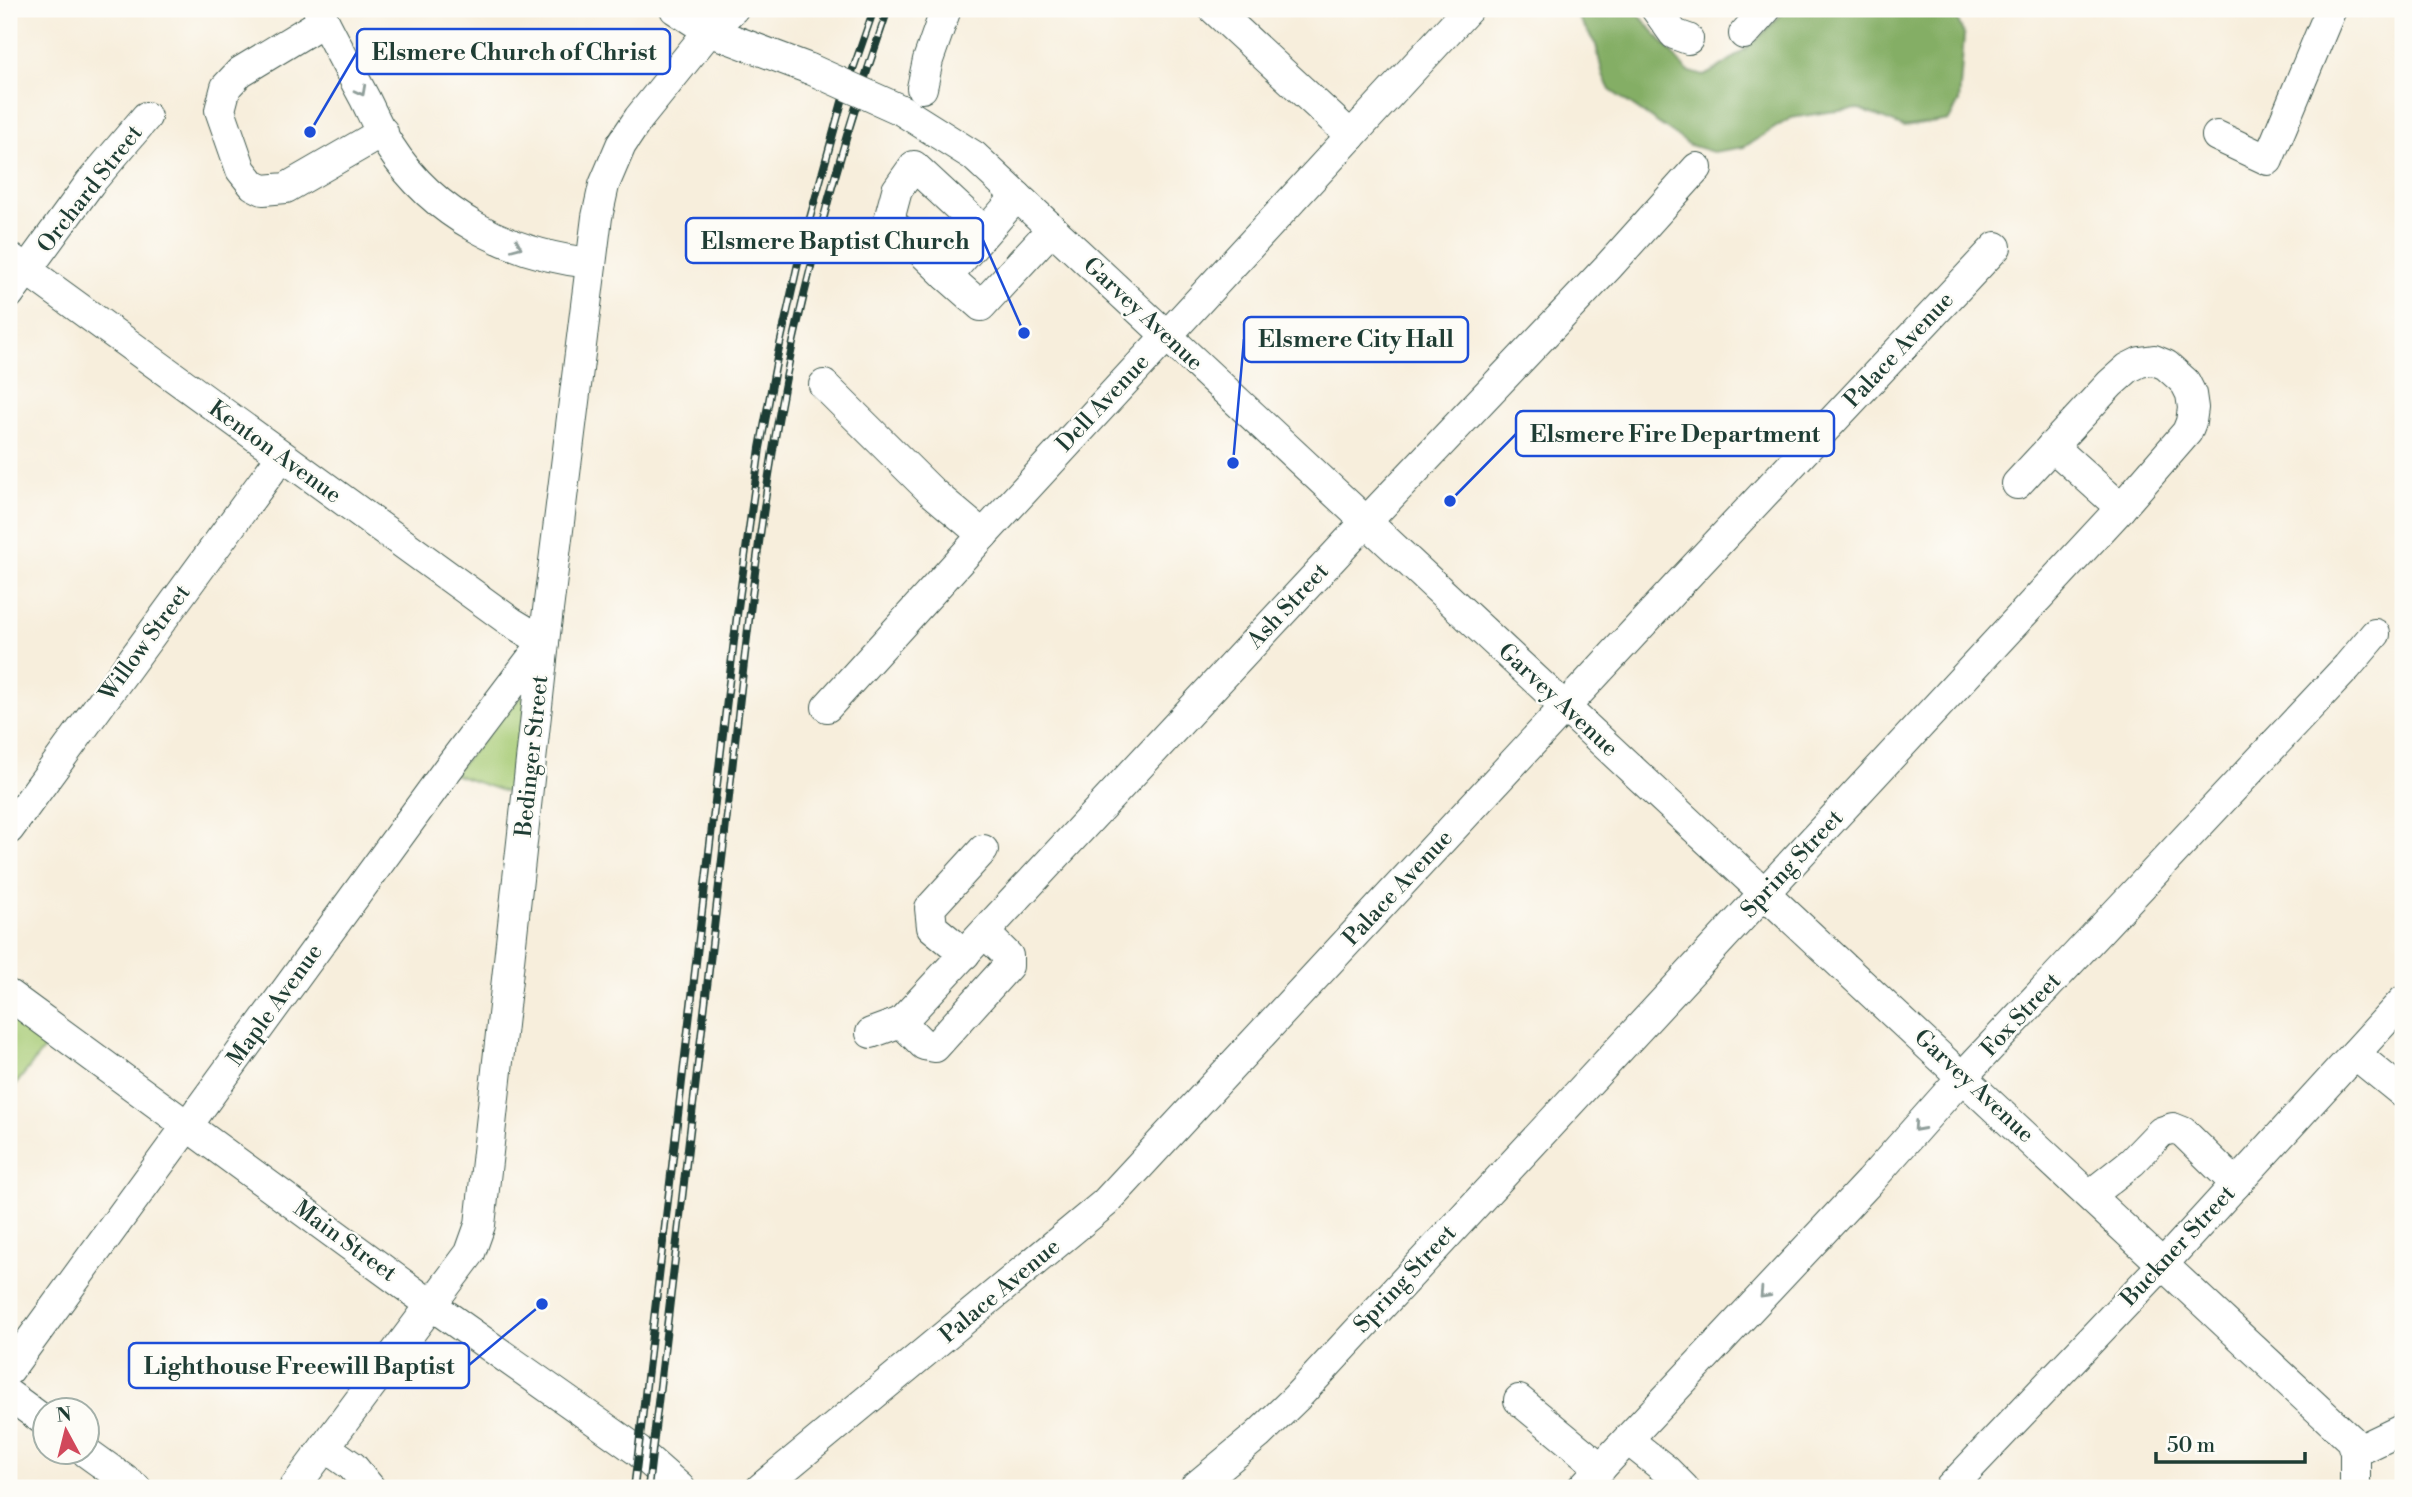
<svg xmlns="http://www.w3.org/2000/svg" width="2412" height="1497" viewBox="0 0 2412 1497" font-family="'Libre Bodoni',serif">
<rect width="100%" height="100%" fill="#fdfcf7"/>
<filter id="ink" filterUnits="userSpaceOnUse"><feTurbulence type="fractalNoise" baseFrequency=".0143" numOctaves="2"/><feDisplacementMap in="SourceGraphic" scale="14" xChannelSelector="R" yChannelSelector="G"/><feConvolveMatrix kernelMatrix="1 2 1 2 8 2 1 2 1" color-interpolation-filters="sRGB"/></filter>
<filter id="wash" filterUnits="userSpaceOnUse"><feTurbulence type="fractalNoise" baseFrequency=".00686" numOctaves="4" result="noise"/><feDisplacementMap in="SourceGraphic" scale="28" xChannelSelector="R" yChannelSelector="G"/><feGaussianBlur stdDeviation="1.57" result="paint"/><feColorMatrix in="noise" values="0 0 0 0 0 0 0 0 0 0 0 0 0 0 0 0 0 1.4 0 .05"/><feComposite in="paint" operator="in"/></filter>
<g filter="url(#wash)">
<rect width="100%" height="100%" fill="#f7eedc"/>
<g fill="#a6ca73" stroke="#628454" stroke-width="2">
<path d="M523,694L526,697L517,796L453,774Z"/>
<path d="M9,995L58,1031L9,1093Z"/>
</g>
<path fill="#84ae65" stroke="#52764c" stroke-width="2" d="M1573,9H1634L1687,71L1704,76C1737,59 1762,37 1786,9H1949L1955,13L1964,35L1959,102L1949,120L1904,127L1859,109L1828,112L1791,118L1744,147L1713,152L1690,145L1610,90L1603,76L1596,45Z"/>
</g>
<g filter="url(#ink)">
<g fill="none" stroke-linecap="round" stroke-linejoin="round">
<g stroke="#3f584d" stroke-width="32">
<g id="minor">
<path d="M318,9C333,39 349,69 365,99C373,115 380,132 390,147C434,216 511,255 591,263"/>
<path d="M675,9L709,31L810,69"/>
<path d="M1214,9L1351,136"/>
<path d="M1656,9L1674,34L1688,39"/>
<path d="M324,21L240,72L226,87L220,110L241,170L253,185L263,190L286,188L383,132"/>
<path d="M1744,34L1766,9"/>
<path d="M922,88L928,60L946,9"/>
<path d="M901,110L974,156L2351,1440L2355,1452V1488"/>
<path d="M2217,136L2268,160L2331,9"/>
<path d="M985,232L914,166L897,190L889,220L947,276L1017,196"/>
<path d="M9,257L511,622L544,642L447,770L9,1370"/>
<path d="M947,276L981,306L1052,229"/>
<path d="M9,294L90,183L146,117"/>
<path d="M824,385L932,492L983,535"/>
<path d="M2052,446L2121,508"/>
<path d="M827,707L983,535L1468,9"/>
<path d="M9,829L281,457"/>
<path d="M965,954L932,927L930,908L983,850"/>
<path d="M9,995L430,1304L638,1451L680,1488"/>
<path d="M901,1022L924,1045L935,1047L1008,966V956L985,933"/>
<path d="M871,1033L901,1022L1366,522L1608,267L1697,168"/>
<path d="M2355,1054L2403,1093"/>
<path d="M2090,1195L2132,1162L2161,1132L2173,1128L2183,1132L2236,1184"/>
<path d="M9,1395L46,1422"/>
<path d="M1519,1400L1601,1468"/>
<path d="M1628,1440L1666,1470L1684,1488"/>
<path d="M325,1447L352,1466L370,1488"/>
<path d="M86,1452L136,1488"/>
<path d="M2355,1452L2403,1429"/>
<path d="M294,1488L470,1253L480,1225L544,642L597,217L604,185L621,145L639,118L709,31L733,9"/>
<path d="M761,1488L1105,1203L1680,583L1996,247"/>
<path d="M1194,1488L1258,1435L1296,1398L2121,508L2187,432L2191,422L2193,408L2191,394L2185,382L2166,365L2154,360L2140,362L2128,368L2110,384L2017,484"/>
<path d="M1582,1488L1869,1182L1963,1076L2347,667L2375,634"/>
<path d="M1950,1488L2163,1264L2403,1001"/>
</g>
</g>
<use href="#minor" stroke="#fff" stroke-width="30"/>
<g stroke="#1f3d34" stroke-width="8">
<g id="rail">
<path d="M634,1488L737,615L760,448L777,358L800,254L843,98L874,9"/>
<path d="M648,1488C673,1276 698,1063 723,851C742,682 758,509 793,343C818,229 850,118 888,9"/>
</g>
</g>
<use href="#rail" stroke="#fdfcf7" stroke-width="5" stroke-dasharray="16" stroke-linecap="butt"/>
<g stroke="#3f584d" stroke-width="32" stroke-linecap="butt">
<path id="minor-bridge" d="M810,69L901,110"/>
</g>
<use href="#minor-bridge" stroke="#fff" stroke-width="30"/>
</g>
<defs><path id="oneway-chevron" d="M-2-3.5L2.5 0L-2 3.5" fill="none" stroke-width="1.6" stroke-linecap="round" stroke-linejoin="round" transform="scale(1.75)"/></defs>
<g stroke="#8f9e9a">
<use href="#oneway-chevron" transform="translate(361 91) rotate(62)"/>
<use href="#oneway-chevron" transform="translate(517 246) rotate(23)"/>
<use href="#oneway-chevron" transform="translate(1918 1127) rotate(132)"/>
<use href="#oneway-chevron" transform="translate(1764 1294) rotate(133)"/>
</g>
</g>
<g text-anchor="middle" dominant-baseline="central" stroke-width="5" stroke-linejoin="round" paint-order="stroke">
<g font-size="23" fill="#1f3d34" stroke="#fdfcf7">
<text transform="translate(90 189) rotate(-52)">Orchard Street</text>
<text transform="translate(1143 314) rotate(43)">Garvey Avenue</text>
<text transform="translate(1899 350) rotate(-47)">Palace Avenue</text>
<text transform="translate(1103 403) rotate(-47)">Dell Avenue</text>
<text transform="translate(275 452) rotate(36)">Kenton Avenue</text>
<text transform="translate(1288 606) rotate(-47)">Ash Street</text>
<text transform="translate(145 643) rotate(-54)">Willow Street</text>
<text transform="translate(1558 700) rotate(43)">Garvey Avenue</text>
<text transform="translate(532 756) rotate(-84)">Bedinger Street</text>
<text transform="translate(1792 864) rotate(-47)">Spring Street</text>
<text transform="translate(1398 888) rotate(-47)">Palace Avenue</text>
<text transform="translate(275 1005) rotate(-54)">Maple Avenue</text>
<text transform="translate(2021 1015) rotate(-47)">Fox Street</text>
<text transform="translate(1974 1086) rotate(43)">Garvey Avenue</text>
<text transform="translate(345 1241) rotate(36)">Main Street</text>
<text transform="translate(2178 1246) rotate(-47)">Buckner Street</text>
<text transform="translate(1405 1279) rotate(-47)">Spring Street</text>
<text transform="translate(1000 1291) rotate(-40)">Palace Avenue</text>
</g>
</g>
<path fill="none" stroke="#1d4ed8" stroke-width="2.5" d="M310 132L357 52M1024 333L983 240M1233 463L1244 339M1450 501L1516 434M542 1304L469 1365"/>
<g fill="#1d4ed8" stroke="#fdfcf7" stroke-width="2.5">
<circle cx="310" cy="132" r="7"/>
<circle cx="1024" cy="333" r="7"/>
<circle cx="1233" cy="463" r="7"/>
<circle cx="1450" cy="501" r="7"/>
<circle cx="542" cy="1304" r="7"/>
</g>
<g fill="#fdfcf7" stroke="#1d4ed8" stroke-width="2.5">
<rect x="357" y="29" width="313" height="45" rx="7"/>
<rect x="686" y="218" width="297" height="45" rx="7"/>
<rect x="1244" y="317" width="224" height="45" rx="7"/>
<rect x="1516" y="411" width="318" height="45" rx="7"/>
<rect x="129" y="1343" width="340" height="45" rx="7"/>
</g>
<g font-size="24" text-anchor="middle" font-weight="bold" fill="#1f3d34">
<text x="514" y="60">Elsmere Church of Christ</text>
<text x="835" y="249">Elsmere Baptist Church</text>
<text x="1356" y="347">Elsmere City Hall</text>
<text x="1675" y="442">Elsmere Fire Department</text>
<text x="299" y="1374">Lighthouse Freewill Baptist</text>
</g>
<rect width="2412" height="1497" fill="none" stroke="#fdfcf7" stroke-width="35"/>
<g transform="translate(66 1431) rotate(353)"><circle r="33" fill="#fdfcf7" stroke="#a4b0a9" stroke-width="2"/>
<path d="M0-5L12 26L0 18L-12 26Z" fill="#d1495b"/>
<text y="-10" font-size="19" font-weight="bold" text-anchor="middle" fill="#1f3d34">N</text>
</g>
<path d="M2156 1452v10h149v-10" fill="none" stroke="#1f3d34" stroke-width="3.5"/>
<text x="2167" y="1452" font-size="21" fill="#1f3d34" stroke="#fdfcf7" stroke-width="5" paint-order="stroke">50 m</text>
</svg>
